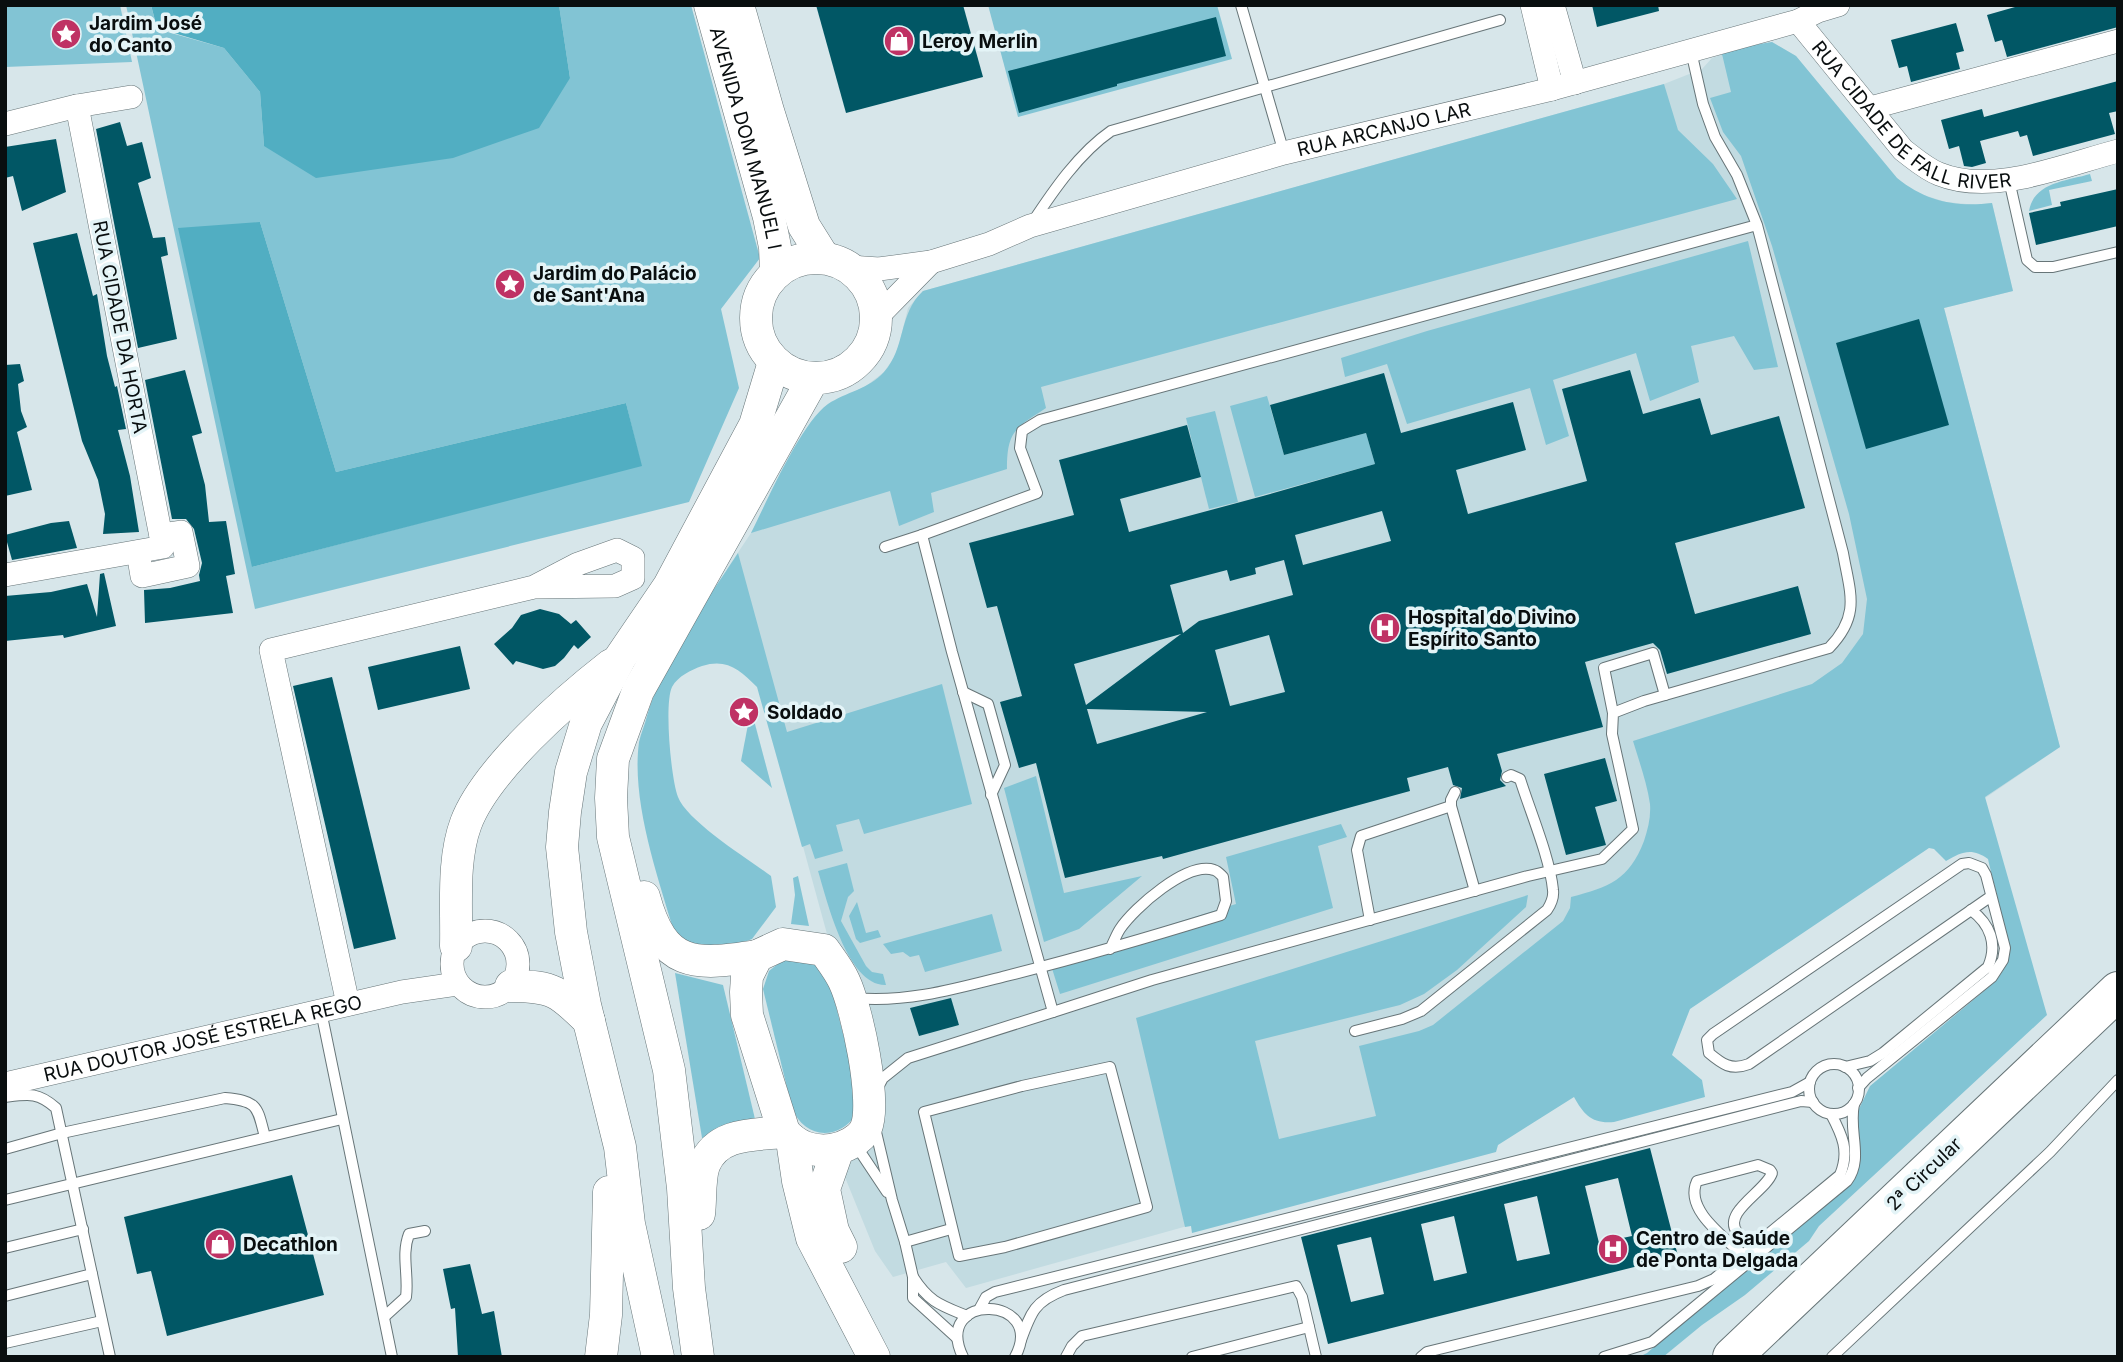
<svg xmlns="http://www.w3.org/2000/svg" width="2123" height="1362" viewBox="0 0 2123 1362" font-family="Inter,sans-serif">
<rect width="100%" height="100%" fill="#d7e6ea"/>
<path fill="#c2dbe1" d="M1772,42L1796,56L1897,178L1914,192L1946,202L1977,205L1992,203L2013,291L1944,308L2060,747L1476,1145L966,1288L946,1262L893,1277L875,1251L840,1165L853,1159L847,960L827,934L727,569L751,533L795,447L811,422L827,405L866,386L884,372L897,353L908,308L923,291L1664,84L1702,69L1712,58L1742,47Z"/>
<g fill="#82c4d4" fill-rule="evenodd">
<path d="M5,5H120L132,62L5,67Z"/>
<path d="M126,5H151L157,29L224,48L260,92L264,146L570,78L559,5H691L760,258L721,309L739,388L689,502L255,609ZM260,222L336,472L626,403L641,465L252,567Z"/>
<path d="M988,5H1217L1232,59L1018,117Z"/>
<path d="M1772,42L1796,56L1897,178C1927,202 1955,207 1992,203L2013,291L1944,308L2060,747L1985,797L2047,1015L1819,1226L1809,1241L1745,1295L1702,1325L1663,1357H1639L1647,1353L1820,1206L1848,1185L1856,1115L1870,1086L1996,981C2001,973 2008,966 2008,956C2008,929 1994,887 1988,859C1972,847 1961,852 1946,861L1934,849L1929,848L1690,1009L1672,1055L1702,1080L1705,1097L1614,1122C1592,1124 1584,1115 1574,1097L1498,1145L1496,1152L1192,1233L1191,1226L1185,1227L1136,1018L1528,895L1526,907L1457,970L1424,994L1400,1005L1255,1041L1279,1139L1376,1116L1359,1046L1419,1031L1433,1025L1563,921L1570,908L1571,897C1609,887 1629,880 1644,841C1648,829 1651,817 1650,804C1647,783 1639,761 1633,741L1812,684L1842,663L1863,634L1867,599L1849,514L1772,246L1741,156L1723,132L1710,98L1731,92L1722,54L1742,47Z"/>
<path d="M1664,84L1678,130L1713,164L1737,199L1041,387L1046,408C1016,428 1007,430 1007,469L931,493L934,512L899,526L890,491L751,533C767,501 801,423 828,404C846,392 869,389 884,372C906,348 898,314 923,291Z"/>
<path d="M2090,174L2092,181L2049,190L2052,205L2029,211C2034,182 2067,181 2090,174Z"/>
<path d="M1748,241L1778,367L1754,370L1734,336L1691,346L1699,382L1650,401L1636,353L1553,380L1569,436L1546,445L1530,388L1407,424L1387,364L1345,377L1341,358L1427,331Z"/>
<path d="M1267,396L1284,455L1366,433L1375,464L1255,497L1230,406Z"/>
<path d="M1215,411L1238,502L1209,509L1186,418Z"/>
<path d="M738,553L787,732L942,684L972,804L864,834L859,819L836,825L843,851L815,859L810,844L802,847L757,687C740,670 727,658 702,666C691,670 678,676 672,687C664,704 671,779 678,797C687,821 748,859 771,876L776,907L752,939L712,954L675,935C658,877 631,802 639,742C641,733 645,724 647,716C665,656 704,605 738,553Z"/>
<path d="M751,709L772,788L741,761Z"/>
<path d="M1036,776L1064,893L1142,876L1079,929L1044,942L1004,788Z"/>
<path d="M1341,824L1347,837L1318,846L1333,908L1060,994L1050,962L1236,904L1226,857Z"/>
<path d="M847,863L854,891L848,897L841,921L866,966L872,972L883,974L886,985C847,986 827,900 818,871Z"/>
<path d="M798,876L809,926L791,924L795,895L793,878Z"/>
<path d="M857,902L866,933L878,930L881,937L860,943L856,939L849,916Z"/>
<path d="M992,914L1002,951L925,972L919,955L910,957L903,952L891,954L883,944Z"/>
<path d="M784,959L813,961L830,983L858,1092L852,1120C832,1141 803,1136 792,1108L763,989L769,971Z"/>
<path d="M675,973L723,985L755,1119L704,1150Z"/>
</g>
<g fill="#51aec2">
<path d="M151,5H559L570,78L539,128L453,158L316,178L264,146L260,92L224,48L157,28Z"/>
<path d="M260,222L336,472L626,403L642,466L252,567L178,228Z"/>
</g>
<g fill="#015765" fill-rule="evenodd">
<path d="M816,5H963L983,77L846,113Z"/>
<path d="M1592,5H1658L1659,11L1597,27Z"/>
<path d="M2022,5H2118V27L2007,57L2002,40L1995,42L1987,15Z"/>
<path d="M1216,17L1226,56L1117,84V86L1019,113L1008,71Z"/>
<path d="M1956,23L1964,51L1956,53L1960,69L1911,82L1907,66L1899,68L1891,40Z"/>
<path d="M2118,81V111L2109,113L2115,134L2033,156L2027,135L2020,137L2018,131L1980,141L1986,163L1972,167L1964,166L1959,146L1949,149L1941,120L1982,109L1984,117Z"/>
<path d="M120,122L127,146L142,142L151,178L138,183L153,238L165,237L168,255L161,257L177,339L138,348L96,129Z"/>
<path d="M56,139L66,192L22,211L13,176L5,178V147Z"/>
<path d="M2118,189V226L2036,245L2029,213L2061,206L2060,202Z"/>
<path d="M77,233L93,296L97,294L107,356L115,387L117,386L126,429L118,430L130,476L139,532L103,534L105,514L98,480L82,441L33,243Z"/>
<path d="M1919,319L1949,425L1866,449L1836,343Z"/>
<path d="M20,364L24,381L18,384L21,411L27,427L17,432L32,490L5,496V365Z"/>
<path d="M185,370L202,433L192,436L205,485L209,522L226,521L235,574L226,576L233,613L145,623L144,590L170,588L200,581L199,575L202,563L194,529L186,519H172L145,380Z"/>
<path d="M1630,370L1643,414L1700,398L1711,435L1779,416L1805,508L1675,543L1695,614L1798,586L1811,634L1667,674L1660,650L1653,643L1585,662L1603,727L1497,754L1502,771L1500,780L1506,786L1460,799L1462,788L1453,785L1448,767L1407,778L1410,791L1163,859L1162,856L1065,878L1036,763L1019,768L1000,702L1022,696L997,606L987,608L969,543L1074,515L1059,460L1187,425L1201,477L1120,499L1129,532L1263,496L1375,464L1366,433L1284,455L1270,405L1384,373L1401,433L1513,402L1526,450L1456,470L1468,514L1587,481L1562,389ZM1382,511L1391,541L1303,565L1295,535ZM1284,560L1293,595L1199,621L1183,633L1170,585L1227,570L1230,581L1256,574L1255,568ZM1181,634L1086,705L1074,664ZM1269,635L1285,692L1230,706L1215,650ZM1087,709L1207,712L1097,744Z"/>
<path d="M69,521L77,548L12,560L5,535L51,523Z"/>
<path d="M104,573L116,626L64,638L63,635L5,641V596L51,592L87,584L97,617L100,574Z"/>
<path d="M540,609L559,614L571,624L576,620L591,637L578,649L574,645L564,658L555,666L543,669L516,661L513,665L494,644L512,628L521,615Z"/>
<path d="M460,646L470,689L378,710L368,667Z"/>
<path d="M332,677L396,939L354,949L293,686Z"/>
<path d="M1605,758L1617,801L1595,807L1606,845L1566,855L1544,774Z"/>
<path d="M951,998L959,1025L919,1036L910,1008Z"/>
<path d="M1650,1148L1678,1256L1328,1344L1301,1237ZM1618,1178L1632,1236L1599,1243L1585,1186ZM1537,1196L1550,1254L1517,1261L1504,1204ZM1454,1216L1467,1273L1434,1281L1421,1224ZM1371,1237L1384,1294L1351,1302L1337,1245Z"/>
<path d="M292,1175L324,1295L167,1336L151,1271L137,1274L124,1217Z"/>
<path d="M470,1264L482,1314L494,1311L502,1357H458L455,1308L451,1309L443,1269Z"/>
</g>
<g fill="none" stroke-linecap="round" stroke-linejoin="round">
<g stroke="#677578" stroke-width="12">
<g id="lane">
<path d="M1241,5L1284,153"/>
<path d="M1691,51L1703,104L1715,137L1737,175L1757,225L1843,553C1850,593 1861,615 1829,648L1644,701L1613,713L1612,734L1633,829L1602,859L1528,876L1152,980L1053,1012L952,652L922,535L1037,493L1020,448L1022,431L1040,420L1757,225"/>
<path d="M2009,180L2027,260L2035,267H2053L2118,252"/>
<path d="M1032,223C1053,191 1079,153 1111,131L1500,20"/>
<path d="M885,547L922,535"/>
<path d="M963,692L988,704L990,711L1005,765L991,795"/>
<path d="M1613,713L1604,668L1653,653L1665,695"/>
<path d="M1455,792L1451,800V806L1475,891"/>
<path d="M1370,920L1357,850L1361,836L1451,806"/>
<path d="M854,998C906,1003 955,989 1006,976C1078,958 1150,937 1221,915L1226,901L1223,877C1220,874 1218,871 1214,870C1187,861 1134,908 1120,929C1116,935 1114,942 1110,949"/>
<path d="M321,1011L392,1357"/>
<path d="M1355,1031L1402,1019L1421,1011L1547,910C1551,904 1554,898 1553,890C1550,858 1530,811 1520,779L1511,775L1507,777"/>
<circle cx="1834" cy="1089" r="25"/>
<path d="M1110,1067L1147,1207L1005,1247L959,1256L924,1112L1022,1086Z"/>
<path d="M1845,1067L1870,1061L1883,1053L1988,967C1998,944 1990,924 1971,910"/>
<path d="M1858,1088L1867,1078L1992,977L2003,960L2005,948L1986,875L1982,868L1969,863L1962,864L1713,1034L1707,1040L1709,1053C1722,1064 1731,1071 1749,1064L1990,897"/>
<path d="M876,1091L883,1078L908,1058L1053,1012"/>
<path d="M5,1097C29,1094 38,1092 56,1108L110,1357"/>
<path d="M875,1128L892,1200L905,1242L951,1229"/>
<path d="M855,1144L887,1192"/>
<path d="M5,1149L62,1133L225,1098C259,1101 257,1107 265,1137"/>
<path d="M5,1200L342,1119"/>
<path d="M905,1242L913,1277V1298L957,1338"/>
<path d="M5,1248L83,1229"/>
<path d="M1746,1258C1729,1240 1683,1211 1697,1181L1758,1165L1770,1170L1772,1173C1766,1191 1722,1212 1737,1232C1742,1239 1751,1245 1757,1252"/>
<path d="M913,1277C929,1302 940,1305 967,1316"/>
<path d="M5,1296L92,1274"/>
<path d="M980,1308L986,1297L995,1292L1792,1092L1810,1082"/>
<path d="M384,1317L406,1297C409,1275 401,1255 409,1234L425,1231"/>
<path d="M1021,1340C1031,1312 1035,1301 1064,1290L1801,1101L1813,1102"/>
<path d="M5,1343L102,1321"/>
<path d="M963,1357C931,1291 1048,1295 1015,1357"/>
<path d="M1066,1357L1072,1346L1082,1336L1296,1286L1302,1297L1316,1357"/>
<path d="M1192,1357L1309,1327"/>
<path d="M1421,1357L1427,1352L1698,1286L1714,1279L1840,1175C1850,1151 1842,1135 1831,1114"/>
<path d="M1604,1357L1652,1342L1847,1181C1864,1158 1848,1132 1854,1104"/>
<path d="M1832,1357L2050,1152L2118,1080"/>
</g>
</g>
<g stroke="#677578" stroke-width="24">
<g id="street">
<path d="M1532,5L1552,89"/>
<path d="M1553,5L1575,83"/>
<path id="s1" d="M1798,21L1903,150C1915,159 1926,169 1939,174C1993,196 2064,165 2118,151"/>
<path d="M1870,108L2118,41"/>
<path d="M5,124L77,106L131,97"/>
<path id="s2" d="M849,267L879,269L931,262L989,244L1030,226L1284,153L1552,89L1798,21L1818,11L1838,5"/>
<path d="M877,317L931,262"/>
<path d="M138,552L142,576L188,566L181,532L161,535"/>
<path d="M5,575L163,547L77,106"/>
<circle cx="485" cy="964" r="33"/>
<path d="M348,1004L271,650L534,587L615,586L633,578V558L617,550L578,564L534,587"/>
<path id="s3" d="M5,1084L402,992L457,984"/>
</g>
</g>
<g stroke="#677578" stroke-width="33">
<g id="secondary">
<path id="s4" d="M710,5L769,217L775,247L776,273"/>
<path d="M738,5L768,111L804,226L824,258"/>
<circle cx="816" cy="318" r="60"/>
<path d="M644,897C663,967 693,966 757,956"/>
<path d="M783,944L824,950C831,960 839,970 844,981C857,1008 877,1102 866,1128C861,1140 844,1148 831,1150C812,1152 797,1147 784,1132L747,1015L746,992L747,976L757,956Z"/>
<path d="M456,946C457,907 452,860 466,823C486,770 566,700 611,665"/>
<path d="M511,986C553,986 560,992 589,1021"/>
<path d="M792,1140L798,1181L812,1238L874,1357"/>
<path d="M838,1149L824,1189L833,1231L841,1247"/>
<path d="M699,1214C701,1199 699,1179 704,1165C717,1132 755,1135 784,1132"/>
<path d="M601,1357L606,1315L609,1192"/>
<path d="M658,1357L629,1224L620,1147L585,1005L571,932L562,847L565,812L571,772L586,723L620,658L669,586L755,425L774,362"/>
<path d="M698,1357L689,1288L683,1188L669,1070L613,837L611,798L613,759L638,691L813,379"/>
</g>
</g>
<g stroke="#677578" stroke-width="40">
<path id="highway" d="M1732,1357L2118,991"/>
</g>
<use href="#lane" stroke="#fff" stroke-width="10"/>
<use href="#street" stroke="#fff" stroke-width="23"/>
<use href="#secondary" stroke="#fff" stroke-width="32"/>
<use href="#highway" stroke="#fff" stroke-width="38"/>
</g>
<defs>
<g id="sight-disc" transform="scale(1.575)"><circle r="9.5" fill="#bf3264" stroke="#e4f4f7"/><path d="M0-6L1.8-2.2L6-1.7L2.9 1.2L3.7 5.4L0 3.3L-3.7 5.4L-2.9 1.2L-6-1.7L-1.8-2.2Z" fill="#fff"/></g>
<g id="shop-disc" transform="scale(1.575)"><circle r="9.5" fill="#bf3264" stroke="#e4f4f7"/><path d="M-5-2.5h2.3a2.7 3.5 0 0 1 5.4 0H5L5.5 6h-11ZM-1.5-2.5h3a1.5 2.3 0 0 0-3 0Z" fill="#fff"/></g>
<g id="hospital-disc" transform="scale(1.575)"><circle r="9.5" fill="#bf3264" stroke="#e4f4f7"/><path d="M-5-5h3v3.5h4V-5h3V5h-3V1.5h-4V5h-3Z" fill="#fff"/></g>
</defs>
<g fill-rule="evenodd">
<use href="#sight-disc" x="66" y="34"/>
<use href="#shop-disc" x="899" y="41"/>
<use href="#sight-disc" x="510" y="284"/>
<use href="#hospital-disc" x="1385" y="628"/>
<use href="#sight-disc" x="744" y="712"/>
<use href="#shop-disc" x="220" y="1244"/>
<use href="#hospital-disc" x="1613" y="1249"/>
</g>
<g text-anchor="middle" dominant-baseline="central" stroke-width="7" stroke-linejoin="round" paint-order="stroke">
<g font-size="19" font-weight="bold" fill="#090e0f" stroke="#e4f4f7" text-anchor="start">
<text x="89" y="23">Jardim José<tspan x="89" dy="22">do Canto</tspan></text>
<text x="922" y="41">Leroy Merlin</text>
<text x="533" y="273">Jardim do Palácio<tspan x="533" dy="22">de Sant'Ana</tspan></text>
<text x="1408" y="617">Hospital do Divino<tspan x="1408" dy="22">Espírito Santo</tspan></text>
<text x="767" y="712">Soldado</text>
<text x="1636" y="1238">Centro de Saúde<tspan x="1636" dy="22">de Ponta Delgada</tspan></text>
<text x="243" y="1244">Decathlon</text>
</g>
<g font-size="19" fill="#090e0f" stroke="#e4f4f7">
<text stroke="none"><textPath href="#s1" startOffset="156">RUA CIDADE DE FALL RIVER</textPath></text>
<text stroke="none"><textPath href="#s2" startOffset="555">RUA ARCANJO LAR</textPath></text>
<text stroke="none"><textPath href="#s4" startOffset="138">AVENIDA DOM MANUEL I</textPath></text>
<text transform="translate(120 327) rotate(79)">RUA CIDADE DA HORTA</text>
<text stroke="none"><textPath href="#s3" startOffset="203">RUA DOUTOR JOSÉ ESTRELA REGO</textPath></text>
<text transform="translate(1924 1174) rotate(-44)">2ª Circular</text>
</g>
</g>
<rect width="2123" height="1362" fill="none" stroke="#090e0f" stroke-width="14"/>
</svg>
